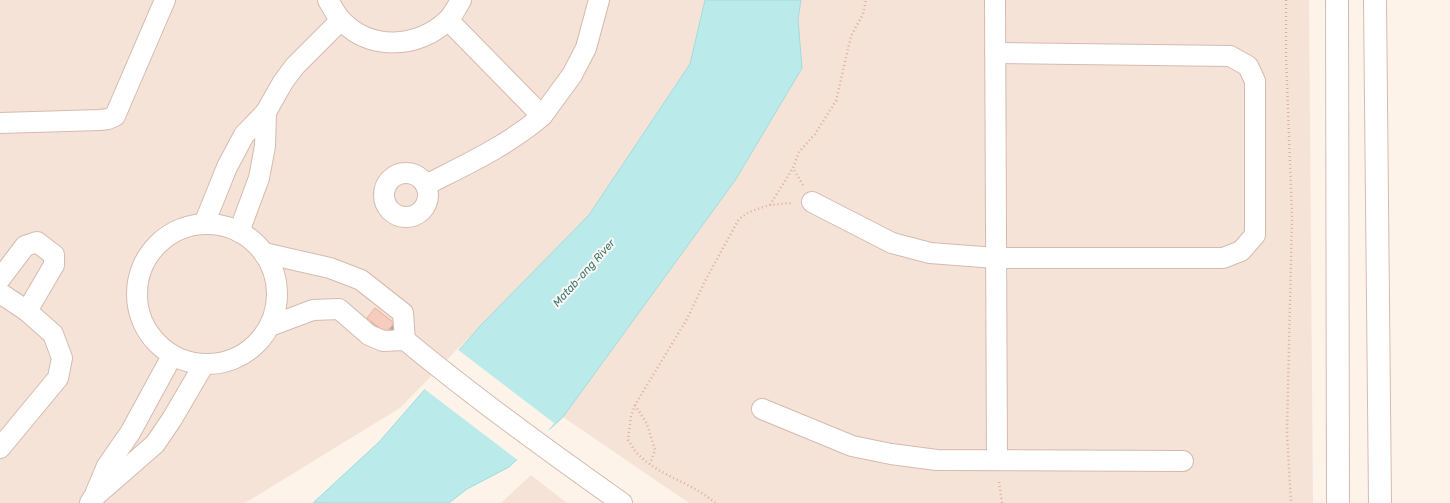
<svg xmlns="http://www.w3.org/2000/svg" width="1450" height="503" viewBox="0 0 1450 503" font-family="Rubik,sans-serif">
<defs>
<filter id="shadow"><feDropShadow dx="3.5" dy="3.5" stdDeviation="0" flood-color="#0004"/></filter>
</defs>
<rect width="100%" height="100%" fill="#fef3e9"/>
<g fill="#f6e3d7">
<path d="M0,0H705L690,64L589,215L400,408L245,503H0Z"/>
<path d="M801,0H1309L1313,503H689L563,417L736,179L801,68L798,19Z"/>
<path d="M531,475L567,503H501Z"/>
</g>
<path fill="#bbeaea" stroke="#a0dcdd" d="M705,0H801L798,19L802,68L736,179L563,417L509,467L467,489L449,503H313L379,442L481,325L589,215L690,64Z"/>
<path fill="#fef3e9" d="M457,349L554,423L541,441L519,461L423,388Z"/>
<path fill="#f6ccbe" stroke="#eaaf9d" filter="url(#shadow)" d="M375,308L394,323L386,333L367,318Z"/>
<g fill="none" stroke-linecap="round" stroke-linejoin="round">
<g stroke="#d4bbb0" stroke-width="22">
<g id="minor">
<path d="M328,0C332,7 336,15 342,21C371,51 417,48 447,21C453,15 457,7 461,0"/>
<path d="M995,0L997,460"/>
<path d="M542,116L572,75L586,48L599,0"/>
<path d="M0,123L100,120L108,119L115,116L165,0"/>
<circle cx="406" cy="195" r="22"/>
<path d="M426,185C467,164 507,146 542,116L448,20"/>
<path d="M812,202L892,243L930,253L996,258H1223L1241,251L1255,235V81L1248,66L1230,56L995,53"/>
<circle cx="207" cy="294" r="70"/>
<path d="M204,224L227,167L244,135L266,112L283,82L295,66L341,20"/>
<path d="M239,232L259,178L265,146L266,112"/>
<path d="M264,253L330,268L361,280L403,313L405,340"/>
<path d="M0,279L25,246L37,242L54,255V265L27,311"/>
<path d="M0,293L27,311L53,334L62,358L58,378L0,448"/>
<path d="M270,326L313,310L339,309L369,335L383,341L405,340C475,398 548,451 622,503"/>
<path d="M762,409L852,446L891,454L937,460L1183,461"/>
<path d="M96,492L107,466L130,433L172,356"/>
<path d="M90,503L93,498L155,444L172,419L203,366"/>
</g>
</g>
<g stroke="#d4bbb0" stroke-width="24">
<g id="tertiary">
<path d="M1337,0L1338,503"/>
<path d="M1375,0L1380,503"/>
</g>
</g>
<g stroke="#dcafa0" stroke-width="2.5" stroke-dasharray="1 3" stroke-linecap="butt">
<path d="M1286,0V57L1292,215L1287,433L1291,503"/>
<path d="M803,185L793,168L799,152L815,134L836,101L851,36L863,14L866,0"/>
<path d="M770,205L793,168"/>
<path d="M635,405L647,424L655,450L650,464"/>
<path d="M999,482L1002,503"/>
<path d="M715,503C693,483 662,477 641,457C636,453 632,446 628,440L631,416L635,405L687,319L706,279L739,219L749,212L769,205L793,203"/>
</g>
<use href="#minor" stroke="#fff" stroke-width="20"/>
<use href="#tertiary" stroke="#fff" stroke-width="22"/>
</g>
<g text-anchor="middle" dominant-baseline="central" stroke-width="4" stroke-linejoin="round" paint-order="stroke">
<g font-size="11" font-style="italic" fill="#38797a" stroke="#fff7f1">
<text transform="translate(584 273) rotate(-48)">Matab-ang River</text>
</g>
</g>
</svg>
